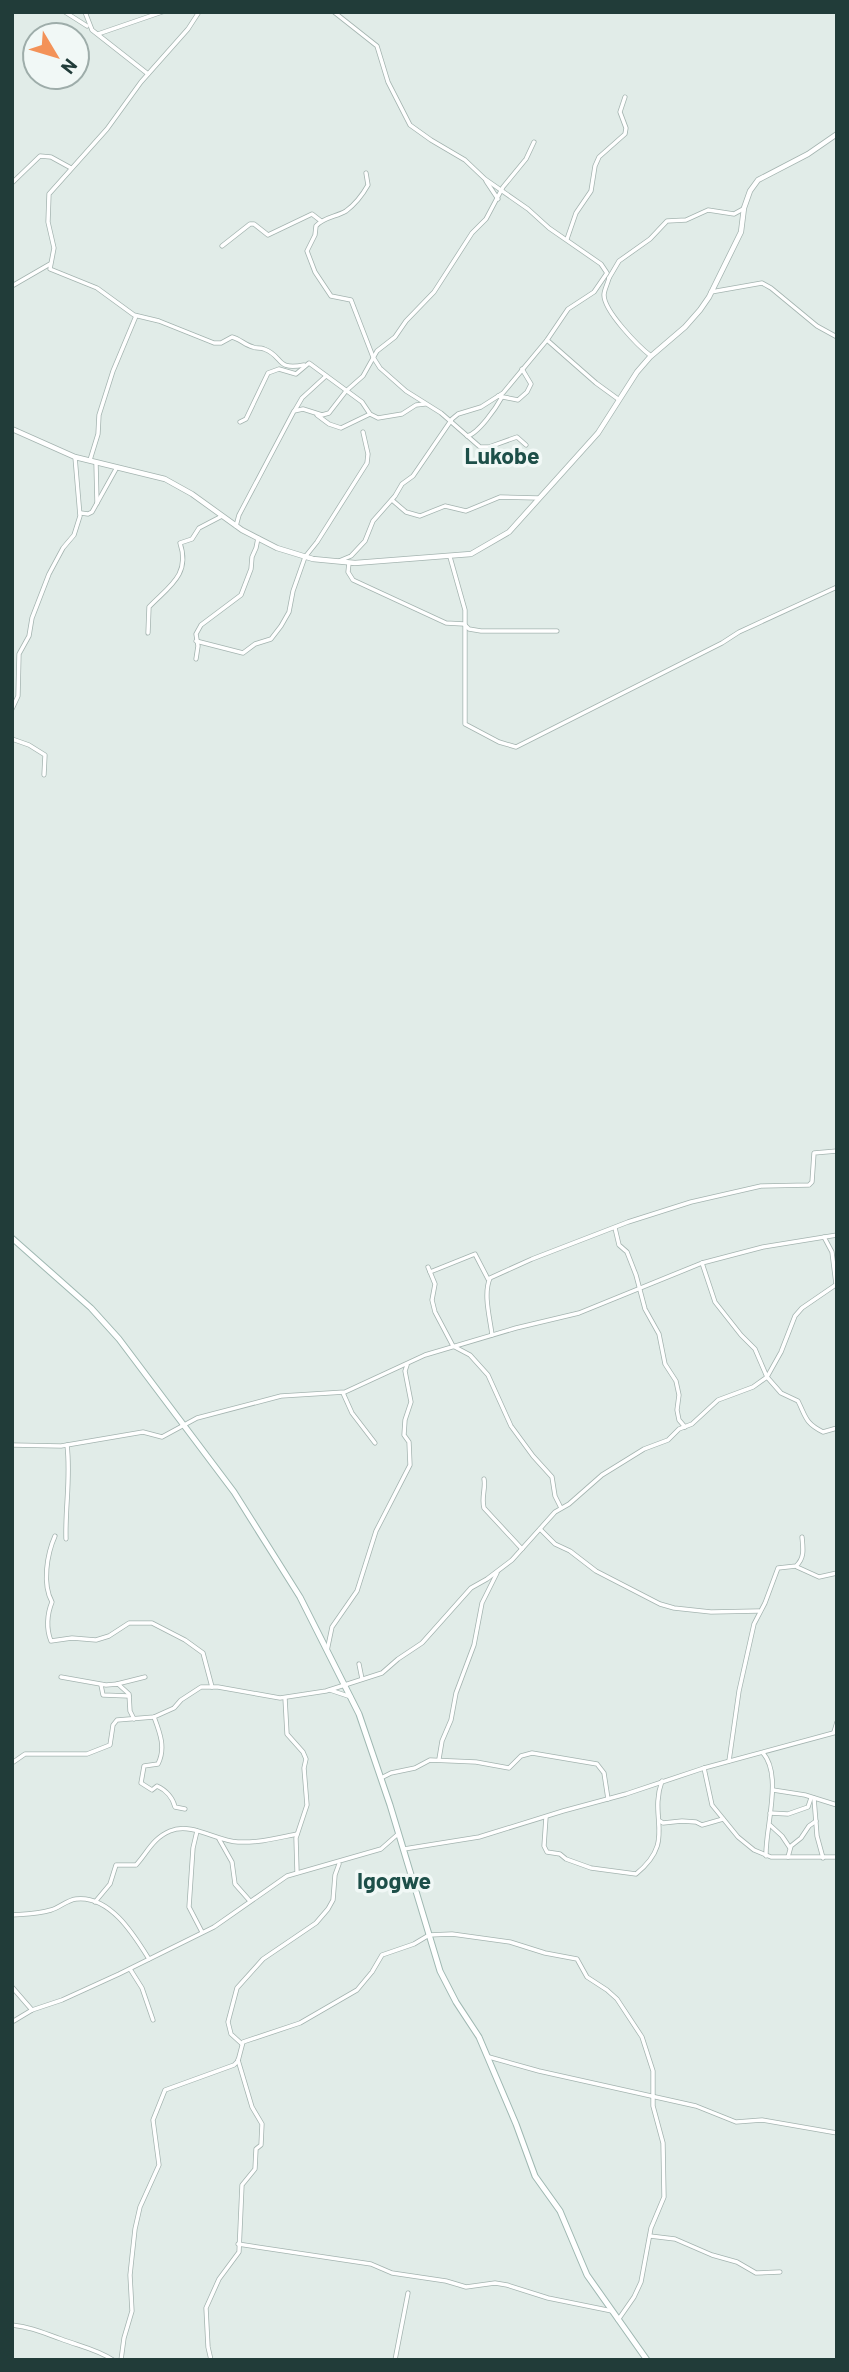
<svg xmlns="http://www.w3.org/2000/svg" width="849" height="2372" viewBox="0 0 849 2372" font-family="Barlow,sans-serif">
<rect width="100%" height="100%" fill="#e1ece8"/>
<g fill="none" stroke-linecap="round" stroke-linejoin="round">
<g stroke="#a4b4b0" stroke-width="5">
<g id="minor">
<path d="M65,12L87,26"/>
<path d="M85,12L92,30L148,74"/>
<path d="M199,12L188,29L141,82L107,129L49,194L48,222L54,248L50,269L97,288L134,315L159,321L214,343H221L232,337C240,339 245,345 253,347C256,349 260,347 264,349C284,356 275,371 304,365"/>
<path d="M334,12L377,46L388,82L410,125L431,140L465,160L485,179L528,209L549,228L601,264L607,273L594,292L568,309L547,340L503,393L481,407L458,414L452,419L413,476L402,484L395,496L373,521L365,541L351,556L339,561"/>
<path d="M98,34L162,12"/>
<path d="M366,173L368,185C363,194 354,205 346,211C336,217 324,217 316,226L315,235L307,251L315,272L331,296L351,300L373,357L380,368L406,391L441,413L480,447H489L517,437L526,445"/>
<path d="M486,181L498,199"/>
<path d="M12,183L40,156L51,157L71,168"/>
<path d="M567,239L576,213L591,191L595,166L599,157L625,134L626,128L620,112L625,97"/>
<path d="M222,246L250,224H254L268,235L312,214L321,221"/>
<path d="M609,278L619,261L650,239L667,221L686,220L708,210L734,214L743,209"/>
<path d="M609,278C608,283 604,290 604,295C604,311 638,346 651,356"/>
<path d="M12,286L50,264"/>
<path d="M711,292L762,283L771,288L817,326L837,337"/>
<path d="M547,340L596,383L618,399"/>
<path d="M498,396L518,400L527,392L531,384L522,369"/>
<path d="M295,410L302,398L326,376"/>
<path d="M317,415L329,424L341,428L370,414"/>
<path d="M240,422L246,419L268,373L279,369L296,374L309,363L362,402L370,414L378,418L402,414L416,405L425,404"/>
<path d="M467,436C478,434 496,408 502,397"/>
<path d="M90,460L98,434L99,415L113,371L136,316"/>
<path d="M96,463L97,503"/>
<path d="M392,500L406,512L420,516L445,506L466,511L500,497L538,498"/>
<path d="M81,513L88,514L92,512L116,469"/>
<path d="M236,526L239,515L294,411L303,409L322,415L329,413L346,391L363,376L377,351L395,337L406,321L434,292L472,233L486,219L503,187L526,159L534,142"/>
<path d="M450,557L465,610V724L499,742L516,747L722,643L739,632L837,587"/>
<path d="M349,563L348,572L353,580L446,623L464,624L469,629L481,631H557"/>
<path d="M148,633L149,607C168,587 191,575 180,543L192,539L199,528L222,516"/>
<path d="M196,641L243,653L255,644L271,639L281,626L289,612L293,591L305,557L317,542L367,463L368,454L363,432"/>
<path d="M196,659L198,646L196,634L201,625L241,595L251,569L252,557L256,548L258,538"/>
<path d="M12,709L18,696L19,654L29,636L32,618L49,574L63,548L74,535L80,516L75,457"/>
<path d="M12,739L29,745L45,755L44,775"/>
<path d="M615,1228L619,1245L627,1252L636,1275L645,1309L659,1334L665,1364L676,1381L679,1395L677,1410L679,1420L685,1427"/>
<path d="M824,1237L832,1252L836,1284"/>
<path d="M702,1263L715,1302L741,1335L755,1349L767,1377L781,1393L798,1401C806,1417 805,1423 823,1432L837,1428"/>
<path d="M428,1267L435,1284L432,1300L435,1312L453,1346L470,1355L488,1375L511,1426L533,1456L552,1477L555,1496L561,1508"/>
<path d="M430,1272L475,1254L488,1279"/>
<path d="M492,1335C490,1318 483,1294 490,1278L532,1259L628,1222L691,1202L761,1186L809,1185L812,1182L814,1153L837,1151"/>
<path d="M343,1393L352,1413L375,1443"/>
<path d="M12,1445L61,1446L143,1432L162,1437L197,1418L281,1396L345,1392L425,1355L516,1328L579,1313L702,1263L763,1247L837,1235"/>
<path d="M484,1479C486,1489 481,1497 484,1508L522,1549"/>
<path d="M540,1529L555,1544L570,1551L596,1571L660,1604L674,1608L711,1612L759,1611"/>
<path d="M55,1536C47,1554 42,1584 52,1602C47,1614 46,1629 51,1641L72,1638L96,1640L109,1636L129,1623H152L185,1640L203,1653L212,1687"/>
<path d="M66,1539C65,1507 71,1477 67,1445"/>
<path d="M797,1567L819,1577L837,1573"/>
<path d="M327,1651L332,1627L357,1591L376,1531L410,1465L409,1442L404,1435L405,1420L411,1402L405,1371L407,1365"/>
<path d="M359,1664L362,1679"/>
<path d="M61,1677L106,1685L118,1684L129,1694L130,1711L134,1719"/>
<path d="M117,1684L145,1677"/>
<path d="M101,1685L103,1695L129,1696"/>
<path d="M330,1690L351,1697"/>
<path d="M285,1698L287,1734L303,1752L306,1759L304,1768L307,1805L296,1838L297,1872"/>
<path d="M154,1717C160,1733 166,1748 158,1764L144,1766L141,1783L152,1790L157,1786C166,1790 173,1798 175,1807L185,1809"/>
<path d="M834,1732L837,1722"/>
<path d="M763,1753C783,1776 765,1828 766,1856"/>
<path d="M439,1759L442,1741L451,1720L456,1693L474,1645L482,1603L497,1573"/>
<path d="M729,1761L739,1691L754,1624L765,1603L778,1568L796,1566C805,1558 803,1548 802,1537"/>
<path d="M12,1763L25,1754H87L110,1745L113,1725L117,1720L154,1717L174,1708L181,1700L201,1687H218L280,1698L326,1691L382,1673L398,1659L422,1643L471,1588L487,1579L512,1560L555,1512L569,1504L602,1475L644,1449L668,1440L679,1429L692,1424L718,1400L753,1387L767,1377L781,1352L795,1316L802,1308L837,1284"/>
<path d="M704,1768L712,1805L738,1837L754,1850L771,1857H837"/>
<path d="M381,1778L391,1773L415,1768L430,1760L476,1762L509,1768L521,1756L532,1753L597,1764L604,1773L608,1799"/>
<path d="M773,1790L805,1795L837,1805"/>
<path d="M814,1798L817,1836L823,1858"/>
<path d="M770,1813L788,1814L808,1807L811,1798"/>
<path d="M546,1817L544,1846L547,1852L560,1854L566,1859L591,1868L636,1874C677,1841 648,1819 662,1781"/>
<path d="M660,1821L663,1823L682,1821L696,1822L702,1825L723,1819"/>
<path d="M770,1825L782,1836L790,1848"/>
<path d="M197,1831L193,1848L189,1907L202,1932"/>
<path d="M219,1839L232,1862L235,1884L250,1901"/>
<path d="M404,1849L479,1837L563,1811L626,1794L704,1768L837,1732"/>
<path d="M788,1857L791,1846L801,1838L809,1826L816,1821"/>
<path d="M95,1902L110,1884L116,1865H136C147,1853 153,1838 170,1831C192,1822 216,1841 238,1842C259,1843 277,1838 297,1834"/>
<path d="M12,1915C25,1914 38,1914 51,1910C59,1908 67,1900 76,1899C110,1895 134,1935 149,1959"/>
<path d="M130,1969L142,1988L153,2020"/>
<path d="M12,1987L32,2010"/>
<path d="M12,2022L32,2010L62,2000L119,1974L214,1927L287,1876L381,1849L398,1834"/>
<path d="M242,2044L231,2034L228,2022L237,1988L263,1959L316,1923L328,1909L333,1900L335,1875L339,1864"/>
<path d="M489,2057L539,2071L696,2106L736,2122L762,2120L837,2133"/>
<path d="M650,2236L675,2239L712,2255L737,2262L756,2273L780,2272"/>
<path d="M238,2244L371,2264L392,2273L446,2281L466,2287L495,2283L507,2285L548,2298L612,2311"/>
<path d="M12,2325C34,2328 41,2332 61,2339C79,2346 97,2349 113,2360"/>
<path d="M121,2360L124,2338L132,2311L130,2275L135,2229L140,2207L159,2165L153,2120L165,2090L234,2065L238,2061L243,2042L300,2023L357,1990L372,1972L382,1955L414,1944L429,1935L452,1934L510,1942L545,1953L577,1959L587,1977L607,1990L617,1999L642,2037L653,2071V2106L663,2143L664,2197L651,2228L641,2282L634,2297L618,2320"/>
<path d="M211,2360L208,2347L206,2308L219,2279L239,2252L242,2185L255,2169L256,2149L261,2145L262,2124L252,2107L238,2060"/>
<path d="M395,2360L408,2293"/>
</g>
</g>
<g stroke="#a4b4b0" stroke-width="6">
<path id="tertiary" d="M12,429L75,457L165,479L192,494L242,530L277,548L313,559L355,563L471,554L509,532L598,433L637,372L650,357L685,327L700,310L709,297L741,232L744,208L750,191L758,180L808,154L837,134"/>
</g>
<g stroke="#9fb8b2" stroke-width="7">
<path id="secondary" d="M12,1238L91,1308L119,1339L234,1492L300,1597L359,1714L390,1805L440,1971L456,2002L479,2037L516,2124L535,2176L560,2211L587,2275L647,2360"/>
</g>
<use href="#minor" stroke="#fff" stroke-width="3.5"/>
<use href="#tertiary" stroke="#fff" stroke-width="4.5"/>
<use href="#secondary" stroke="#fff" stroke-width="5"/>
</g>
<g text-anchor="middle" dominant-baseline="central" stroke-width="7" stroke-linejoin="round" paint-order="stroke">
<g font-size="23" font-weight="bold" fill="#1d4f49" stroke="#f1f8f6">
<text x="502" y="455">Lukobe</text>
<text x="394" y="1880">Igogwe</text>
</g>
</g>
<rect width="849" height="2372" fill="none" stroke="#213c39" stroke-width="28"/>
<g transform="translate(56 56) rotate(128)"><circle r="33" fill="#f1f8f6" stroke="#9eadaa" stroke-width="2"/>
<path d="M0-5L12 26L0 18L-12 26Z" fill="#f39258"/>
<text y="-10" font-size="19" font-weight="bold" text-anchor="middle" fill="#213c39">N</text>
</g>
</svg>
